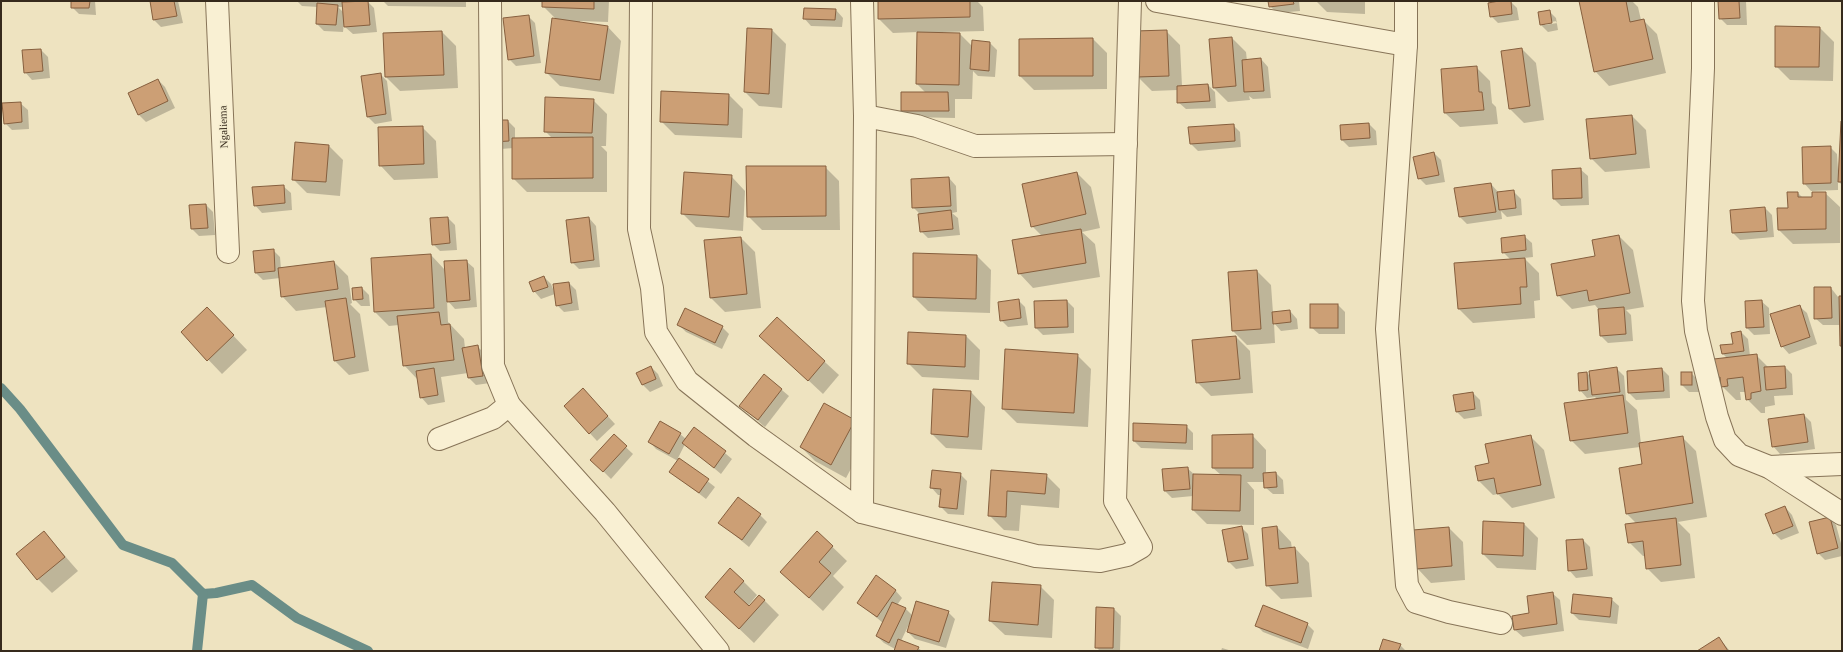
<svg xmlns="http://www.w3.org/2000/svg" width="1843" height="652" viewBox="0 0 1843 652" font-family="Georgia,serif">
<rect width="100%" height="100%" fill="#eee3c0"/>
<g fill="#0003" fill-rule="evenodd">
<path d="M72,1H95L96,15L79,14L72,7Z"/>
<path d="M151,1H178L183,23L161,27L154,20Z"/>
<path d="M297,1H367L374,8L377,32L353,34L345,27L344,22L343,32L324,31L317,24L318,7L302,6ZM338,7H343L344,13Z"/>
<path d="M383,1H466V7L388,6Z"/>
<path d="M543,1H609L608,22L580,21V23L607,26L621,41L614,94L560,86L546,72L556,19L543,6Z"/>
<path d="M879,1H977L983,7L984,31L943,32V33L960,34L973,47L990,43L997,50L995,77L978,76L973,71L972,99H955V118L909,117L902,110L926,93L917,84L918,32L893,33L879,19Z"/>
<path d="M1269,1H1299L1300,11L1277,13L1270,6Z"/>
<path d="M1316,1H1365V14L1327,12Z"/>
<path d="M1506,1H1510L1517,8L1519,20L1498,23L1491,16Z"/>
<path d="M1586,1H1632L1638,7L1641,20H1643L1657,34L1666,73L1609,86L1595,71Z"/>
<path d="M1719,1H1746L1747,25H1727L1720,18Z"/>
<path d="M836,10L843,18L842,27L811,26L804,18Z"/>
<path d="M1549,11L1556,18L1558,30L1548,32L1541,25ZM1557,21V23L1545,25V23Z"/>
<path d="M528,16L535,23L541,63L516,66L509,59Z"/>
<path d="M1820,28L1834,42L1833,81L1790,80L1776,66Z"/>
<path d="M772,30L786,44L782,108L759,106L745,92Z"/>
<path d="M1166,31L1180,45L1182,86L1208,85L1215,92L1216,108L1186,109L1178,102V90L1152,91L1138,77Z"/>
<path d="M442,32L456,46L458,88L400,91L386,77Z"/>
<path d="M1232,38L1246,52L1247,61L1261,59L1268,67L1271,98L1253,99L1249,96L1250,100L1228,102L1214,88Z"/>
<path d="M1093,39L1107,53V89L1034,90L1020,76V40Z"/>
<path d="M1522,49L1536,63L1544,120L1524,123L1510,109L1502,52Z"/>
<path d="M41,50L48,57L50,78L32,80L25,72Z"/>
<path d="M1476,67L1490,81L1492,103L1496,107L1498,124L1460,127L1445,113Z"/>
<path d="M380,74L387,81L392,121L375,124L368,117Z"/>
<path d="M158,80L165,87L175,108L146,122L139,115L129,93Z"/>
<path d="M729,95L743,109L742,138L675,135L661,121Z"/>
<path d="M593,100L607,114L606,146H601L607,152V192H527L513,178V148L501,149L494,141L508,121L515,128V139L552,138L545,131Z"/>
<path d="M20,103L28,110L29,129L12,130L5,123Z"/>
<path d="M1632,116L1646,130L1650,168L1605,172L1591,158Z"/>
<path d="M1842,123V185L1838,181V190L1811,191L1804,183L1830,147L1837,154L1838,170H1839Z"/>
<path d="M1369,124L1376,131L1377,145L1349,147L1342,140Z"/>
<path d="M1233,125L1240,132L1241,147L1198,151L1191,144Z"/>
<path d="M422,127L436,141L438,178L394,180L380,165Z"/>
<path d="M329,146L343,160L340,196L307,193L293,179Z"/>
<path d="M1434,153L1441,160L1445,182L1426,185L1419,178Z"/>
<path d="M825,167L839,181L840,230H762L748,216Z"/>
<path d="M1580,169L1588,176L1589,205L1561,206L1554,199Z"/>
<path d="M1077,173L1091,187L1100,228L1082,232L1095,244L1100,277L1033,288L1019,273L1042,236L1032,226Z"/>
<path d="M731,176L745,191L743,231L696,227L682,213Z"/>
<path d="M949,178L956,186L957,212L952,213L958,218L960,235L928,238L921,231L919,213L913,207Z"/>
<path d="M1491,184L1499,193L1513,191L1521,199L1522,215L1507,217L1501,211L1502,219L1467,224L1460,217Z"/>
<path d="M283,186L291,193L292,210L262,213L255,205Z"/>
<path d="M1798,193L1803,198H1813L1825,193L1840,207V243L1793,244L1779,230Z"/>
<path d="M206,205L213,212L215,235L199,236L192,229Z"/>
<path d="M1765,208L1772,215L1774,237L1740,240L1733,233Z"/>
<path d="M448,218L455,225L457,250L440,251L433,244Z"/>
<path d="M589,218L596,226L600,267L579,269L572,262Z"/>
<path d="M1524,236L1532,243L1533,257L1524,258L1539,273L1540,300L1534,301L1535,318L1473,323L1459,309L1511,260L1503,252Z"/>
<path d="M1619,236L1633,250L1644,307L1626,310L1631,315L1633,341L1608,343L1601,336L1599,310L1595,305L1572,309L1558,295L1596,257Z"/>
<path d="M741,238L755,252L761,308L725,312L711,298L705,241Z"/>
<path d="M273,250L280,257L281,269L334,262L348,276L352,303L350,304L360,314L369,371L349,375L335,361L327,307L296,311L282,296L280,278L263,280L256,273Z"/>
<path d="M431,255L445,270L466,261L474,268L477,307L455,309L447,300L448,322L464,339L465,348L478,347L485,354L490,383L476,385L469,378L468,373L441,377L445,402L428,405L421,397L418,380L404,365L399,325L389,326L375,312Z"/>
<path d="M977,256L991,270L990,313L928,311L914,297Z"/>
<path d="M1257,271L1271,285L1273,313L1290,311L1297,319L1298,329L1281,331L1274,323L1275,343L1247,345L1233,331Z"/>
<path d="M544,277L551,284L555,294L541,299L534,291Z"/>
<path d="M569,283L576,290L579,310L564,312L557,305Z"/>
<path d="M362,288L369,295L370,306H361L354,299Z"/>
<path d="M1831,288L1838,297H1842V347L1841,325H1823L1815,318Z"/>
<path d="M1018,300L1025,307L1028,325L1008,327L1001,320Z"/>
<path d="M1067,301L1074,308V333L1043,335L1036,328Z"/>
<path d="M1761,301L1769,308L1770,334L1754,335L1747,328Z"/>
<path d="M1338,305L1345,312V334H1319L1311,327Z"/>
<path d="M1799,306L1807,313L1817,344L1789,354L1782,346Z"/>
<path d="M207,308L247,350L222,374L182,332Z"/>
<path d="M777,318L839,375L823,394L761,336Z"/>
<path d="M679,325L722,327L729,334L722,349L686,332Z"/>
<path d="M1741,332L1748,339L1750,356L1756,355L1769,368L1785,367L1792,374L1793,395L1774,396L1775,405L1765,407V413H1761L1747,399L1746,392H1740L1741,400H1736L1722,386L1721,380L1718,377L1727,358L1723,354L1734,345Z"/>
<path d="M966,336L980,350L979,380L922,377L908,363Z"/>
<path d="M1236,337L1250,351L1253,393L1211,396L1197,382Z"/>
<path d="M1077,355L1091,369L1088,427L1017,423L1003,409Z"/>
<path d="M651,367L658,374L663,386L650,392L643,385L638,373Z"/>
<path d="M1616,368L1624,376L1626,400L1637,410L1641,444L1682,437L1696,451L1707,517L1678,522L1690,534L1695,578L1661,582L1647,568L1645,556H1643L1629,542L1637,524L1627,514L1643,465L1640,447L1585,454L1571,440L1598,400L1595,397L1587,398L1580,390L1587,373L1591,377Z"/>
<path d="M1662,369L1669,376L1670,398L1636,400L1629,393L1628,372Z"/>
<path d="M1682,373H1691L1698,380L1699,392H1689L1682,385Z"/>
<path d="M764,375L789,396L765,427L741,406Z"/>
<path d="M971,392L985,407L982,450L946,448L932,434Z"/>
<path d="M1473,393L1480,400L1482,416L1464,419L1457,412Z"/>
<path d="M590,397L615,424L597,441L565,406Z"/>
<path d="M824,404L869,435L846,478L815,461L801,447Z"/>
<path d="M1804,415L1811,422L1815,449L1780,454L1773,446Z"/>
<path d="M1186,426L1193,433V450L1141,448L1134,441Z"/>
<path d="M695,428L732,459L721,474L685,444L678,458L715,487L706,499L671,472L678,461L656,449L649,441L680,434L686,439Z"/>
<path d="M1252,435L1266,450V474L1276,473L1283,480L1284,494H1273L1265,487V482H1247L1254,490V525L1207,524L1193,510V496L1172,498L1165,491L1187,468L1195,475H1221L1213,468Z"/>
<path d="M614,436L633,454L611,479L592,460Z"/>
<path d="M1530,436L1544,450L1555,498L1512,508L1498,494L1493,495L1479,481Z"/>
<path d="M992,471L1046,475L1060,489L1059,508L1021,505L1019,531L1004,530L989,515Z"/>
<path d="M960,474L967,481L964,515L948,514L940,506L942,495H938L931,487Z"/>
<path d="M1785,507L1792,515L1799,533L1781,540L1774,533Z"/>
<path d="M760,515L767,522L749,547L720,523Z"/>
<path d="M1829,518L1836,525L1842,547V556L1825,560L1818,553Z"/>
<path d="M1484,522L1524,524L1538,538L1536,570L1497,568L1483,554Z"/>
<path d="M1241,527L1248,534L1254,566L1236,569L1229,562Z"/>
<path d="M1277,527L1291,542L1292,549L1295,548L1309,563L1312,597L1281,599L1267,585Z"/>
<path d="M1449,528L1463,542L1465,580L1431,583L1417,568Z"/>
<path d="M44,532L78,571L52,593L38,579Z"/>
<path d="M817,532L847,561L833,576L844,587L823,611L781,572Z"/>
<path d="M1583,540L1590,547L1593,576L1576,578L1569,570Z"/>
<path d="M743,581L757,595L748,606L749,607L760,596L779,615L754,643L706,597Z"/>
<path d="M1040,586L1054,600L1052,638L1005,635L990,621Z"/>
<path d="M895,590L902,598L897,605L906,609L913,616L948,612L955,619L946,648L915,639L908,632L909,624L901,641L918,648L922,651H895V649L884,643L877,636L883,623L858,602Z"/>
<path d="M1552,593L1560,600L1564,631L1523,637L1515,630Z"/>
<path d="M1611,599L1619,606L1617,624L1579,620L1572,613Z"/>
<path d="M1114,609L1121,616L1120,651H1100L1096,647Z"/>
<path d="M1307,624L1314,631L1308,649L1263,632L1256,625Z"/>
<path d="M1719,638L1730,651H1698Z"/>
<path d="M1400,645L1406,651H1380Z"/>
<path d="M1222,648L1232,651H1221Z"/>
</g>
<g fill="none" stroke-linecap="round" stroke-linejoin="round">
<g stroke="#6a8d87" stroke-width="10">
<path d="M1,388L20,409L123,545L172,563L203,594L216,593L252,585L297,618L368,651"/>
<path d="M197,651L203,594"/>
</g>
</g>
<g fill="#cc9f75" stroke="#865f3e">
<path d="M71,1H90L89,8H71Z"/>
<path d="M150,1H174L177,16L153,20Z"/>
<path d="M368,1L370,25L344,27L342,2Z"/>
<path d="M542,1H594V9L542,7Z"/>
<path d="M878,1H970V17L878,19Z"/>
<path d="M1268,1H1293L1294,4L1269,7Z"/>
<path d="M1499,1H1511L1512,14L1490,17L1488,3Z"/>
<path d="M1579,1H1626L1630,22L1644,19L1653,59L1594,72Z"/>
<path d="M1718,1H1739L1740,18L1719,19Z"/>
<path d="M317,3L338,5L336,25L316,24Z"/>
<path d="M804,8L836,9L835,20L803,19Z"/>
<path d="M1550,10L1552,23L1540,25L1538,12Z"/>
<path d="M529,15L534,56L508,60L503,18Z"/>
<path d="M552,18L608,26L600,80L545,73Z"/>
<path d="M1775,26L1820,27L1819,67H1775Z"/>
<path d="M747,28L772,29L769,94L744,92Z"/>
<path d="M1167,30L1169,76L1137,77L1135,31Z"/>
<path d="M442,31L444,75L385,77L383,33Z"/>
<path d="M917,32L960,33L959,85L916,84Z"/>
<path d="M1232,37L1236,86L1213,88L1209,39Z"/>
<path d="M1093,38V76H1019V39Z"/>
<path d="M972,40L990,42L989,71L970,69Z"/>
<path d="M1522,48L1530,106L1509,109L1501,51Z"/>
<path d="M41,49L43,71L24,73L22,50Z"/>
<path d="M1261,58L1264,91L1244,92L1242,60Z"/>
<path d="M1477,66L1479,92H1482L1484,110L1444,113L1441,69Z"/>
<path d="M381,73L386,114L367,117L361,76Z"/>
<path d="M158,79L168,101L138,115L128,93Z"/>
<path d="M1208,84L1210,101L1177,103V86Z"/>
<path d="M661,91L729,94L728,125L660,122Z"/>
<path d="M901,92H948L949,111H901Z"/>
<path d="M545,97L594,99L592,133L544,132Z"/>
<path d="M21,102L22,122L4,124L2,103Z"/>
<path d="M1632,115L1636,154L1590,159L1586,119Z"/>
<path d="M493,120H508L509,141L493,142Z"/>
<path d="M1841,121L1842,122V182H1838Z"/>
<path d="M1369,123L1370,138L1341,140L1340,125Z"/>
<path d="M1234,124L1235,141L1190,144L1188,127Z"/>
<path d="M423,126L424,164L379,166L378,127Z"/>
<path d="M593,137V178L512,179V138Z"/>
<path d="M295,142L329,145L326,182L292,180Z"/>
<path d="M1831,146V183L1803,184L1802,147Z"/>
<path d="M1434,152L1439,175L1418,179L1413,157Z"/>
<path d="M746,166H826V216L747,217Z"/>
<path d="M1581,168L1582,198L1553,199L1552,170Z"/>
<path d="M684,172L732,175L729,217L681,214Z"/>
<path d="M1077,172L1086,214L1031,227L1022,184Z"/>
<path d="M949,177L951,206L912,208L911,179Z"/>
<path d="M1491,183L1496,212L1459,217L1454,188Z"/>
<path d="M284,185L285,203L254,206L252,187Z"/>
<path d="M1514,190L1516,208L1499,210L1497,192Z"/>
<path d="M1787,192H1798V197H1812V192H1826V229L1778,230L1777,208H1788Z"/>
<path d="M206,204L208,228L191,229L189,205Z"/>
<path d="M1765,207L1767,231L1732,233L1730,210Z"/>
<path d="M951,210L953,229L920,232L918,214Z"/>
<path d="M448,217L450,243L432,245L430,218Z"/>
<path d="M589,217L594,260L571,263L566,220Z"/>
<path d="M1081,229L1086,263L1018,274L1012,240Z"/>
<path d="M1525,235L1526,250L1502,253L1501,238Z"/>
<path d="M1619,235L1630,293L1589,301L1587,290L1557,296L1551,264L1595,256L1592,240Z"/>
<path d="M741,237L747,294L710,298L704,240Z"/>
<path d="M274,249L275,271L255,273L253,251Z"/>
<path d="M913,253L977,255L976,299L913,297Z"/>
<path d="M431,254L434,308L374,312L371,258Z"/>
<path d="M1525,258L1527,287H1520L1521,304L1458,309L1454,263Z"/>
<path d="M467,260L470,300L447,302L444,261Z"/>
<path d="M334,261L338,289L281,297L278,268Z"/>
<path d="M1257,270L1261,329L1232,331L1228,272Z"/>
<path d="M544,276L548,287L533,292L529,282Z"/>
<path d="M569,282L572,303L556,306L553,284Z"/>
<path d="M362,287L363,299L353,300L352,288Z"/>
<path d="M1814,287H1831L1832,318L1814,319Z"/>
<path d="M1839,296H1842V346H1840Z"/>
<path d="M346,298L355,357L334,361L325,301Z"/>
<path d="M1019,299L1021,318L1000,321L998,302Z"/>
<path d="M1067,300L1068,327L1035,328L1034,301Z"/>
<path d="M1762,300L1764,327L1746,328L1745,301Z"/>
<rect x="1310" y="304" width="28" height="24"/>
<path d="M1800,305L1810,337L1781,347L1770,314Z"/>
<path d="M207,307L234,335L207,361L181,332Z"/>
<path d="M1624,307L1626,334L1600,336L1598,309Z"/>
<path d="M685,308L723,326L715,343L677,325Z"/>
<path d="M1290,310L1291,322L1273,324L1272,312Z"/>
<path d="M439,312L441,325L450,324L454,360L403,366L397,316Z"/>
<path d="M777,317L825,361L808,381L759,336Z"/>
<path d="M1741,331L1744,351L1722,354L1720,345L1733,344L1731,333Z"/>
<path d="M908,332L966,335L965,367L907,364Z"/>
<path d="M1236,336L1240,379L1196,383L1192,340Z"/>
<path d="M478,345L483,376L468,378L462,348Z"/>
<path d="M1005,349L1078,354L1074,413L1002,409Z"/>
<path d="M1757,354L1761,391L1751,393V399L1746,400L1743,377L1727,379L1728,386L1721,387L1720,377L1717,378L1714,359Z"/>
<path d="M651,366L656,379L642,385L636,373Z"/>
<path d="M1785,366L1786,388L1766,390L1764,367Z"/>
<path d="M1617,367L1620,392L1592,395L1589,371Z"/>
<path d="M434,368L438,395L420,398L416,371Z"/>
<path d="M1662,368L1664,391L1628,393L1627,371Z"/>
<path d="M1587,372L1588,390L1579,391L1578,373Z"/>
<rect x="1681" y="372" width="11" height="13"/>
<path d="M764,374L782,389L758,420L739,406Z"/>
<path d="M583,388L608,416L589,434L564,406Z"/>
<path d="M933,389L971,391L968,437L931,434Z"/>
<path d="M1473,392L1475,409L1456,412L1453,395Z"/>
<path d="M1623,395L1628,433L1570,441L1564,403Z"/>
<path d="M824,403L855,420L831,465L800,447Z"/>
<path d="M1804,414L1808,442L1772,447L1768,419Z"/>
<path d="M660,421L681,433L669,454L648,442Z"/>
<path d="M1133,423L1187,425L1186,443L1133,441Z"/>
<path d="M694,427L726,451L714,468L682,443Z"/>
<path d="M614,434L627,446L603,472L590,460Z"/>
<path d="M1253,434V468H1212V435Z"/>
<path d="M1531,435L1541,485L1497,494L1494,478L1478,481L1475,466L1489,463L1485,444Z"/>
<path d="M1683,436L1693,503L1626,514L1619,468L1642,464L1639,443Z"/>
<path d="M679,458L709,479L699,493L669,472Z"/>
<path d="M1188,467L1190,489L1164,491L1162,469Z"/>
<path d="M932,470L961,473L957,509L939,507L941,489L930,488Z"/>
<path d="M991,470L1047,474L1045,494L1007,491L1006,517L988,516Z"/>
<path d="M1276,472L1277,487L1264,488L1263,473Z"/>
<path d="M1193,474L1241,475L1240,511L1192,510Z"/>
<path d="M738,497L761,514L742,540L718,523Z"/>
<path d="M1785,506L1793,526L1773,534L1765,514Z"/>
<path d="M1830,517L1838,548L1817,554L1809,522Z"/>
<path d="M1676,518L1681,565L1646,569L1643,541L1628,543L1625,524Z"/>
<path d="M1483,521L1524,523L1523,556L1482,554Z"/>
<path d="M1242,526L1248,559L1228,562L1222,530Z"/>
<path d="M1277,526L1279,549L1295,547L1298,583L1266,586L1262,528Z"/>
<path d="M1449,527L1452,566L1416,569L1413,530Z"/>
<path d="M44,531L65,557L37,580L16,554Z"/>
<path d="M817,531L833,546L819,562L831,573L809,598L780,572Z"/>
<path d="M1583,539L1587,569L1568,571L1566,540Z"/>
<path d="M730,568L744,581L734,592L749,606L759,595L765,600L739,629L705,597Z"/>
<path d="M876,575L896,590L877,617L857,603Z"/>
<path d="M992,582L1041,585L1038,625L989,621Z"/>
<path d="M1553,592L1557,624L1514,630L1512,616L1529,613L1527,596Z"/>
<path d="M1573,594L1612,598L1610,617L1571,613Z"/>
<path d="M916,601L949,611L939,642L907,632Z"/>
<path d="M892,602L906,608L889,643L876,636Z"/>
<path d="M1263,605L1308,623L1301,643L1255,626Z"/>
<path d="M1096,607L1114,608L1113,648H1095Z"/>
<path d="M1719,637L1728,651H1697Z"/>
<path d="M898,639L919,647L917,651H894Z"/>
<path d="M1383,639L1401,644L1398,651H1379Z"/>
</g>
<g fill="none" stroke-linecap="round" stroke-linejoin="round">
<g stroke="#877458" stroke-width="24">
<g id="minor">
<path d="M217,1L228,252"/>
<path d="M641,1L639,229L652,288L656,332L687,381L756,436L862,512L1036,556L1100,561L1127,555L1141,547L1115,501L1130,1"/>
<path d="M1157,1L1406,45"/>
<path d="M1406,1V45L1387,329L1407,585L1416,602L1449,612L1501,623"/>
<path d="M1703,1V68L1693,301L1696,331L1717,417L1725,440L1739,455L1769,467L1842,514"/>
<path d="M865,116L917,126L975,146L1126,144"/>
<path d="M509,405L605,512L718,651"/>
<path d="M439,439L493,418L509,405L493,366L490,1"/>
<path d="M1769,467L1842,464"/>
<path d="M862,512L865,116L862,1"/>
</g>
</g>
<use href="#minor" stroke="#f9f0d3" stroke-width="22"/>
</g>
<g text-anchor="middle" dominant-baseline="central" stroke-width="3" stroke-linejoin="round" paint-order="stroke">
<g font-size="11" fill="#362a1c" stroke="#f5edcf">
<text transform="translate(223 127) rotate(-92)">Ngaliema</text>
</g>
</g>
<rect width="1843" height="652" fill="none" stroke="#362a1c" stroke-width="4"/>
</svg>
